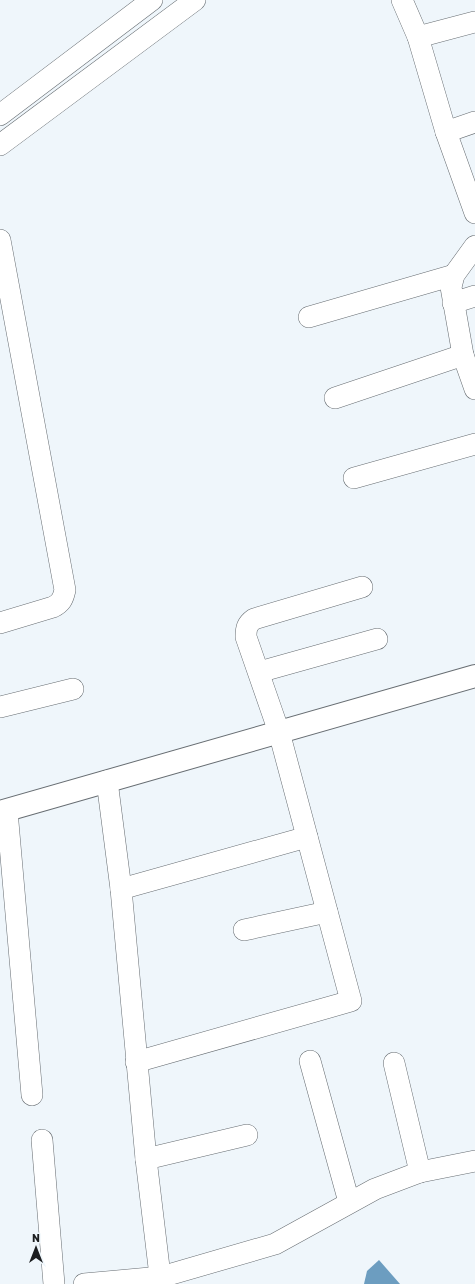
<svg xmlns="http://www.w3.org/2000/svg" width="475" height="1284" viewBox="0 0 475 1284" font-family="Rubik,sans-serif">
<rect width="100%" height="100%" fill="#eff6fb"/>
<path fill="#6c9dc0" d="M379,1260L400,1284H364L367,1271Z"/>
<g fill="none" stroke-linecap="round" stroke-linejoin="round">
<g stroke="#676d72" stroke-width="22">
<g id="minor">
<path d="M402,0L418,37L446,132L475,213"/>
<path d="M418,37L475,22"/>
<path d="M0,115L152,0"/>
<path d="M446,132L475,122"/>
<path d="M0,145L195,0"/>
<path d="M0,240L65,590C63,599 61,603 53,607L0,623"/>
<path d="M475,246L454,275L451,287L463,355L475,389"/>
<path d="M453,303L475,296"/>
<path d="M309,317L454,275"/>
<path d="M335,398L463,355"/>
<path d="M354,478L475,444"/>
<path d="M259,672L377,639"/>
<path d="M0,707L73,689"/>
<path d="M107,781L121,889L146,1159L161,1284"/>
<path d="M7,811L32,1095"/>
<path d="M121,889L307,837"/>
<path d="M244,930L327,912"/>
<path d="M310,1061L349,1202"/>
<path d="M136,1062L351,1001L279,732L246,637C246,628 247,624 254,619L362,587"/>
<path d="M394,1063L420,1172"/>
<path d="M42,1140L54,1284"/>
<path d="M146,1159L247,1135"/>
<path d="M84,1284L161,1277L275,1244L375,1189L420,1172L475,1161"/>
</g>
</g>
<g stroke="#676d72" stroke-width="24">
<path id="tertiary" d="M0,812L475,676"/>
</g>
<use href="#minor" stroke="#fff" stroke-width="21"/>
<use href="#tertiary" stroke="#fff" stroke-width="22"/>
</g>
<g transform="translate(36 1248)" stroke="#eff6fb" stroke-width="3" paint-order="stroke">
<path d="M0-3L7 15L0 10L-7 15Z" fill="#1b1d1f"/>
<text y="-6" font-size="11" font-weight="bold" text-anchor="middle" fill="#1b1d1f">N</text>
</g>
</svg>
